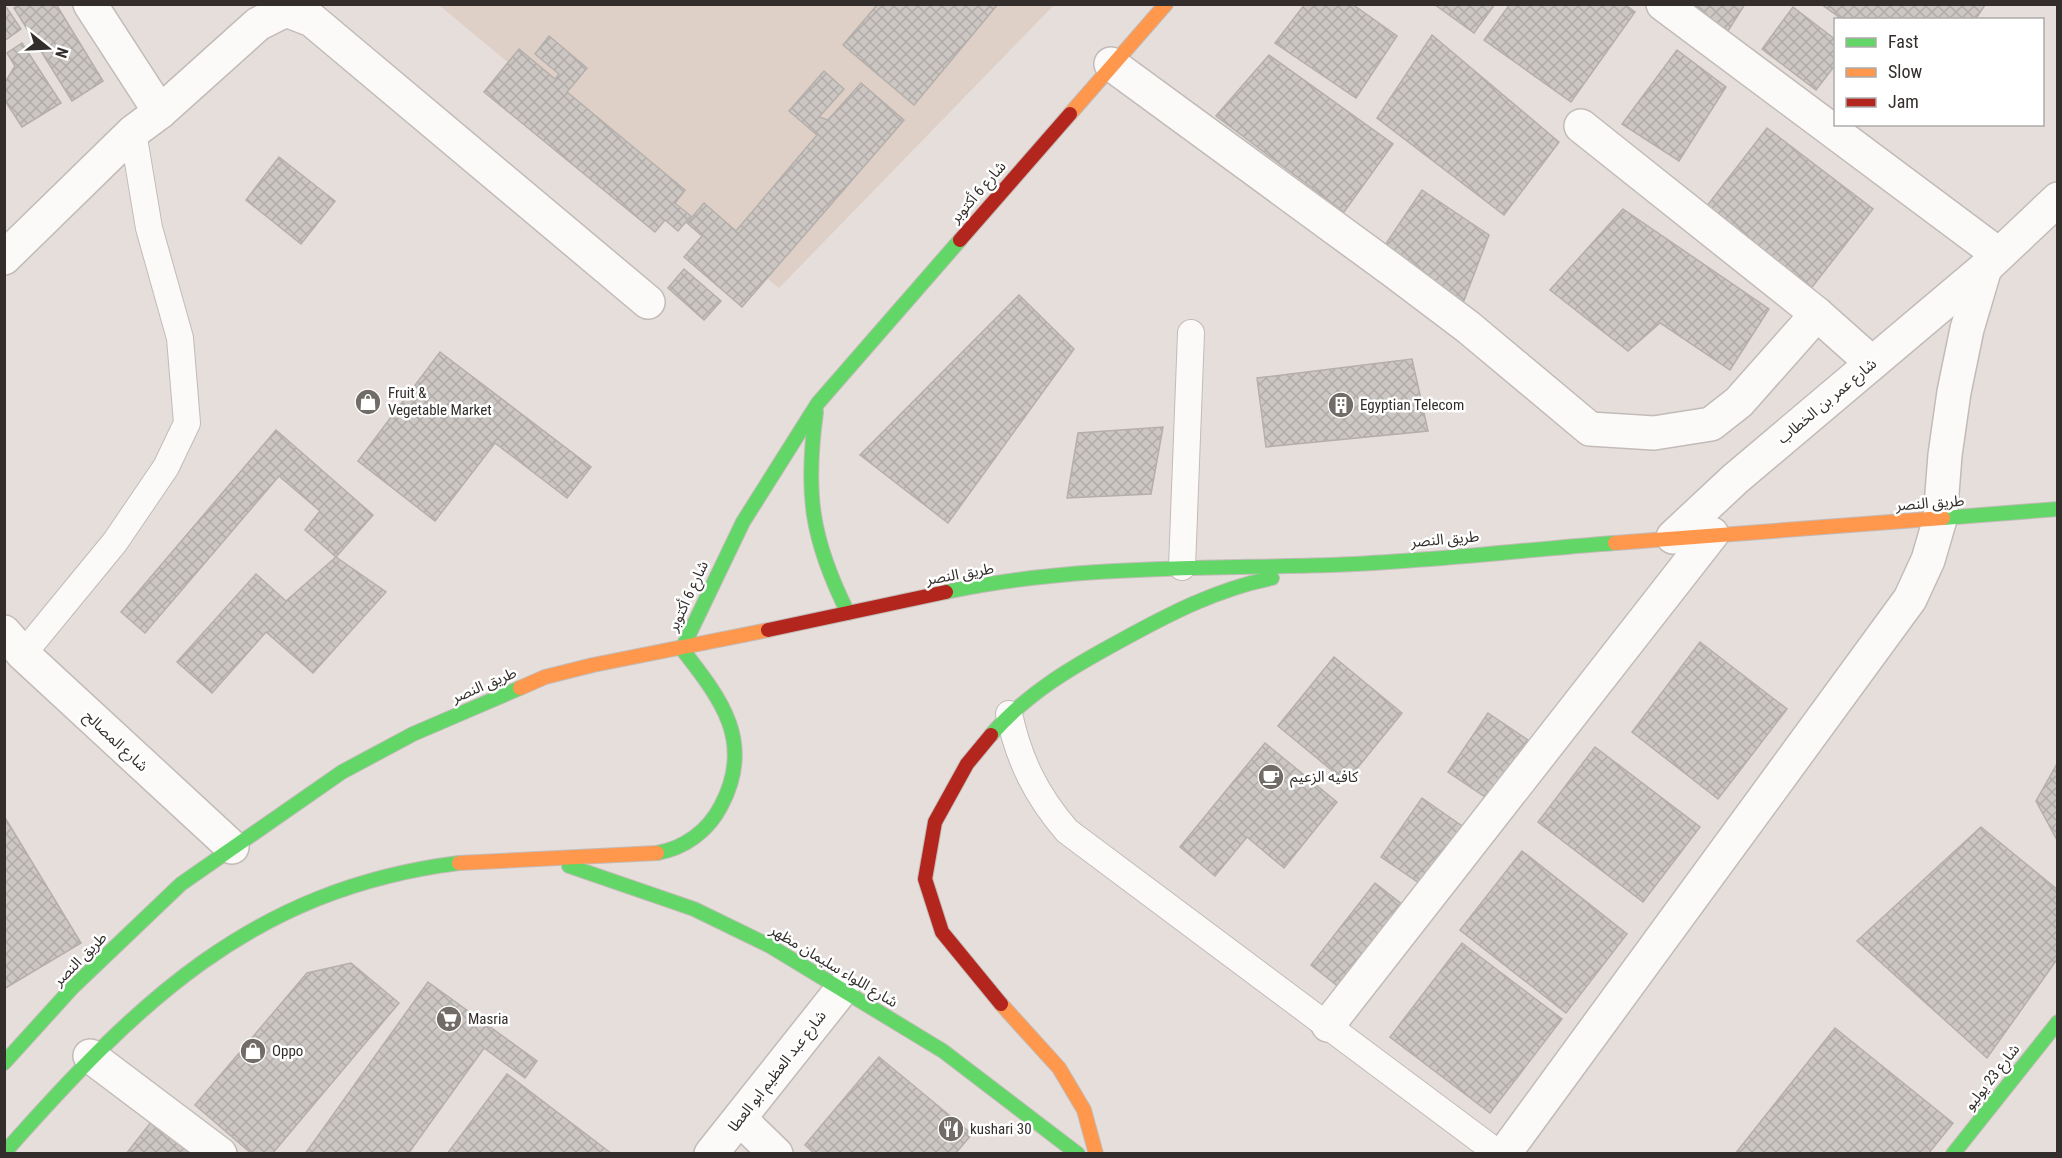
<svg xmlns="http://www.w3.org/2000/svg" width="2062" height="1158" viewBox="0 0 2062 1158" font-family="'Roboto Condensed','Noto Sans Arabic',sans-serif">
<defs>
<pattern id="building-cross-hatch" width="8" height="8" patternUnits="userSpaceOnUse" patternTransform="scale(1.5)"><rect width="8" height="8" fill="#ccc7c3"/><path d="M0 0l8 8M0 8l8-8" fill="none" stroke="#b0aba8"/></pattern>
</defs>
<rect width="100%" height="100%" fill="#e6deda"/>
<path fill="#decfc7" d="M439,5H1054L779,288Z"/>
<g fill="url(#building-cross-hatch)" stroke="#b4afab" stroke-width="1.5">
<path d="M4,4L21,29L4,41Z"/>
<path d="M20,4H56L103,81L72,101L14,8Z"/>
<path d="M878,4H998L914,105L843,45Z"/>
<path d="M1305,4H1352L1397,36L1356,98L1275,43Z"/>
<path d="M1434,4H1495L1474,33Z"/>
<path d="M1510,4H1624L1635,12L1571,102L1484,40Z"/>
<path d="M1689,4H1745L1728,31Z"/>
<path d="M1821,4H1985V5L1975,20H1843Z"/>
<path d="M1793,7L1836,40V64L1816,90L1762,49Z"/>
<path d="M1432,35L1559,142L1504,215L1377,118Z"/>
<path d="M549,36L587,68L567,92L685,190L675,203L691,216L678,231L665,220L655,232L484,92L519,49L555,79L559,74L535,54Z"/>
<path d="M22,43L61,103L22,127L4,99V84L15,66L7,53Z"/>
<path d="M1677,50L1726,87L1679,161L1622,124Z"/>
<path d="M1269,55L1393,144L1344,212L1216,116Z"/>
<path d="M824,71L844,89L819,117L828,120L861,83L904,120L742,307L684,257L702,236L687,223L704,203L736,231L817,135L789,111Z"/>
<path d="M1767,128L1873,209L1809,291L1707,206Z"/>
<path d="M279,157L335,201L301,244L246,200Z"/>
<path d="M1422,190L1489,235L1463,303L1385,245Z"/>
<path d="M1623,209L1769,309L1730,370L1660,323L1628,351L1550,290Z"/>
<path d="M684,269L721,301L704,320L668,288Z"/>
<path d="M1019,295L1074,349L948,523L860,455Z"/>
<path d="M440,352L591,467L567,498L495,443L435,521L358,461Z"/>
<path d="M1412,359L1428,431L1266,447L1257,378Z"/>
<path d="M1163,427L1151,494L1067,498L1078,433Z"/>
<path d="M276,430L373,515L336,557L305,530L320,511L279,476L145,633L121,612Z"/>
<path d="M336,557L386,592L313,673L266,632L212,693L177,662L256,574L286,601Z"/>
<path d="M1700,642L1787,709L1718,799L1632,732Z"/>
<path d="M1334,657L1402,713L1346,782L1278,726Z"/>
<path d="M1488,713L1528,740L1488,799L1448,772Z"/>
<path d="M1265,743L1337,802L1284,868L1247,837L1215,876L1180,847Z"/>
<path d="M1595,747L1700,827L1643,902L1538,822Z"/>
<path d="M2058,762V842L2036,801Z"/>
<path d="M1422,798L1462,826L1422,885L1381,857Z"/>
<path d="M4,816L81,943L4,989Z"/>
<path d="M1981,827L2058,890V958L1987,1058L1857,941Z"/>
<path d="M1522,851L1627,934L1566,1013L1460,930Z"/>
<path d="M1375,883L1408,909L1344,991L1311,965Z"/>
<path d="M1462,943L1562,1019L1490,1113L1390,1037Z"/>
<path d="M351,963L399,1003L272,1154H252L195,1105L307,973Z"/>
<path d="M428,982L537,1061L525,1078L484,1048L408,1154H305Z"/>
<path d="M1835,1028L1953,1123L1928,1154H1735Z"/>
<path d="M879,1057L972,1134L955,1154H815L805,1145Z"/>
<path d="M507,1074L612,1154H447Z"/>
<path d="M155,1117L201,1154H126Z"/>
</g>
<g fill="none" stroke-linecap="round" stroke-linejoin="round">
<g stroke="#c2bbb8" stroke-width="28">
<g id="lane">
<path d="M1182,567L1191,333"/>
<path d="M23,654L115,542L166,467L187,423L180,338L149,228L133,132"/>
<path d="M1009,714C1019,760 1036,795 1067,831L1499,1154"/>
</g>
</g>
<g stroke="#c2bbb8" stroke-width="36">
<g id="street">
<path d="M90,4L160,112"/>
<path d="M1663,4L1998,254"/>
<path d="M1111,64L1395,272L1468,327L1590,429L1654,433L1711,424L1739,402L1817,314"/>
<path d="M1581,126L1817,314L1872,363"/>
<path d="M4,258L133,132L160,112L258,24L286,10L312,20L648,302"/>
<path d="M1673,537L1735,479L1985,268L2058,199"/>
<path d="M4,632L23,654L232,847"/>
<path d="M1328,1025L1712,534"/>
<path d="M90,1056L220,1154"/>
<path d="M740,1119L776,1154"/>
<path d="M711,1154L842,989"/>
<path d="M1504,1154L1910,599L1928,560L1940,519L1945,455L1954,392L1967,329L1985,268"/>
</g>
</g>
<g stroke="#c2bbb8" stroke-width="16">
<g id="fast">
<path d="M816,412C805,493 811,539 848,613"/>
<path d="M1943,518L2058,509"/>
<path d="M946,592C1072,565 1202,569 1330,565C1425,562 1520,550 1615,543"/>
<path d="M682,649L743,522L818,403L960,240"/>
<path d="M991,735C1027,693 1072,667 1120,641C1169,614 1217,589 1272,578"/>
<path d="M657,853C685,848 708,831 721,806C755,742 721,699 682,649"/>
<path d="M569,866L694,909L770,946L943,1051L1078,1154"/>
<path d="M4,1063L72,988L181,884L342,772L413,734L520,688"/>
<path d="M4,1153C136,1004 251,889 459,863"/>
<path d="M1953,1154L2058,1022"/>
</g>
</g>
<g stroke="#c2bbb8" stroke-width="16">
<g id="slow">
<path d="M1070,114L1166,4"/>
<path d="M1615,543L1943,518"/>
<path d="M520,688L545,677L593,665L768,630"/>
<path d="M459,863L657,853"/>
<path d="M1001,1004L1059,1068L1084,1110L1096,1154"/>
</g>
</g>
<g stroke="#c2bbb8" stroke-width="16">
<g id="jam">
<path d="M960,240L1070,114"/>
<path d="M768,630L946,592"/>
<path d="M991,735L967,764L935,822L925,879L942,932L1001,1004"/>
</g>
</g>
<use href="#lane" stroke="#fbfaf9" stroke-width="26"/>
<use href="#street" stroke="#fbfaf9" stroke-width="33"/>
<use href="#fast" stroke="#63d668" stroke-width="14"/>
<use href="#slow" stroke="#ff974d" stroke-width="14"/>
<use href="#jam" stroke="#b3261e" stroke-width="14"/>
</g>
<defs>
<g id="shop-disc" transform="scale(1.35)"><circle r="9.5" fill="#726c68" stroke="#fff"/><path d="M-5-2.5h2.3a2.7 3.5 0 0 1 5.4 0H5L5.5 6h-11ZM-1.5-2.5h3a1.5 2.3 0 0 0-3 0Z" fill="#fff"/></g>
<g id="building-disc" transform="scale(1.35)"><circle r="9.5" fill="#726c68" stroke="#fff"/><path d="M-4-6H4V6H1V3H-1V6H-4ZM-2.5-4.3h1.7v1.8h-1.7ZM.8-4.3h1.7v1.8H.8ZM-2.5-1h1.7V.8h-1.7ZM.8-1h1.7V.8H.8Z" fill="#fff"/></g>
<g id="cafe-disc" transform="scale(1.35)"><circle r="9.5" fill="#726c68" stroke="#fff"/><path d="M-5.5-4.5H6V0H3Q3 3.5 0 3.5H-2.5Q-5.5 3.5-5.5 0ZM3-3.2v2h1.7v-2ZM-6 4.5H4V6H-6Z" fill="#fff"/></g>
<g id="supermarket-disc" transform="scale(1.35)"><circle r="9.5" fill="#726c68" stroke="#fff"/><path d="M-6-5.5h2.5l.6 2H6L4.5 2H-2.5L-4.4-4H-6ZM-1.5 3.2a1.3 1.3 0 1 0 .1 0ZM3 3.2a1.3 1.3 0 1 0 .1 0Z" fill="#fff"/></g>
<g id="restaurant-disc" transform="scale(1.35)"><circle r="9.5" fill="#726c68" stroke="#fff"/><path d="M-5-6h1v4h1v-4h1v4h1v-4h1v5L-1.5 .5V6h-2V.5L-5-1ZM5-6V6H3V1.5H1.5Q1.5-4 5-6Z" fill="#fff"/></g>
</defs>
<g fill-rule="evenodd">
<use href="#shop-disc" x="368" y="402"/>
<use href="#building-disc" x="1341" y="405"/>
<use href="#cafe-disc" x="1271" y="777"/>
<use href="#supermarket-disc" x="449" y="1019"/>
<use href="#shop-disc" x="253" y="1051"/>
<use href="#restaurant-disc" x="951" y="1129"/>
</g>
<g text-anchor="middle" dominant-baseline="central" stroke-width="5" stroke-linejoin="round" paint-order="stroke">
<g font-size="15" fill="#332e2b" stroke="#fff">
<text transform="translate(978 192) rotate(-49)">شارع 6 أكتوبر</text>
<text transform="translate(1827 401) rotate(-40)">شارع عمر بن الخطاب</text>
<text transform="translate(1930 503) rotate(-4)">طريق النصر</text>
<text transform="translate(1445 539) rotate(-5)">طريق النصر</text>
<text transform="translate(960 574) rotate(-10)">طريق النصر</text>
<text transform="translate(688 596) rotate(-65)">شارع 6 أكتوبر</text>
<text transform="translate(484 685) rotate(-23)">طريق النصر</text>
<text transform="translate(116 741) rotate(43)">شارع المصالح</text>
<text transform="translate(80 959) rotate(-45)">طريق النصر</text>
<text transform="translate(834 966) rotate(31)">شارع اللواء سليمان مظهر</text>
<text transform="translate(777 1071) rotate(-52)">شارع عبد العظيم ابو العطا</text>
<text transform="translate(1992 1077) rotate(-52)">شارع 23 يوليو</text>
</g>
<g font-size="15" fill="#332e2b" stroke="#fff" text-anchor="start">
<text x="388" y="393">Fruit &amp;<tspan x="388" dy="17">Vegetable Market</tspan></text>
<text x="1360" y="405">Egyptian Telecom</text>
<text x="1290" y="777">كافيه الزعيم</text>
<text x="468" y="1019">Masria</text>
<text x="272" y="1051">Oppo</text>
<text x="970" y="1129">kushari 30</text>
</g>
</g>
<rect width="2062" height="1158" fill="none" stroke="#332e2b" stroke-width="12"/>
<rect x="1834" y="18" width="210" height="108" fill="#ffffff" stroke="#adabaa" stroke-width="1.5"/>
<rect x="1846" y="38" width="30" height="9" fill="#63d668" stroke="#adabaa" stroke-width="1.5"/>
<text x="1888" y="48" font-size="18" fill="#332e2b">Fast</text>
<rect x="1846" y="68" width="30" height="9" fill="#ff974d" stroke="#adabaa" stroke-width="1.5"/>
<text x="1888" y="78" font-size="18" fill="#332e2b">Slow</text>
<rect x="1846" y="98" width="30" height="9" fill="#b3261e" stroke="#adabaa" stroke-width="1.5"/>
<text x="1888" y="108" font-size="18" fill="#332e2b">Jam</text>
<g transform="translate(48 48) rotate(108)" stroke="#ffffff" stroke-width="4.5" paint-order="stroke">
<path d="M0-4.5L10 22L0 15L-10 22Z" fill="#332e2b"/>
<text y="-9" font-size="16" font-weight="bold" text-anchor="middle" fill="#332e2b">N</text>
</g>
</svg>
